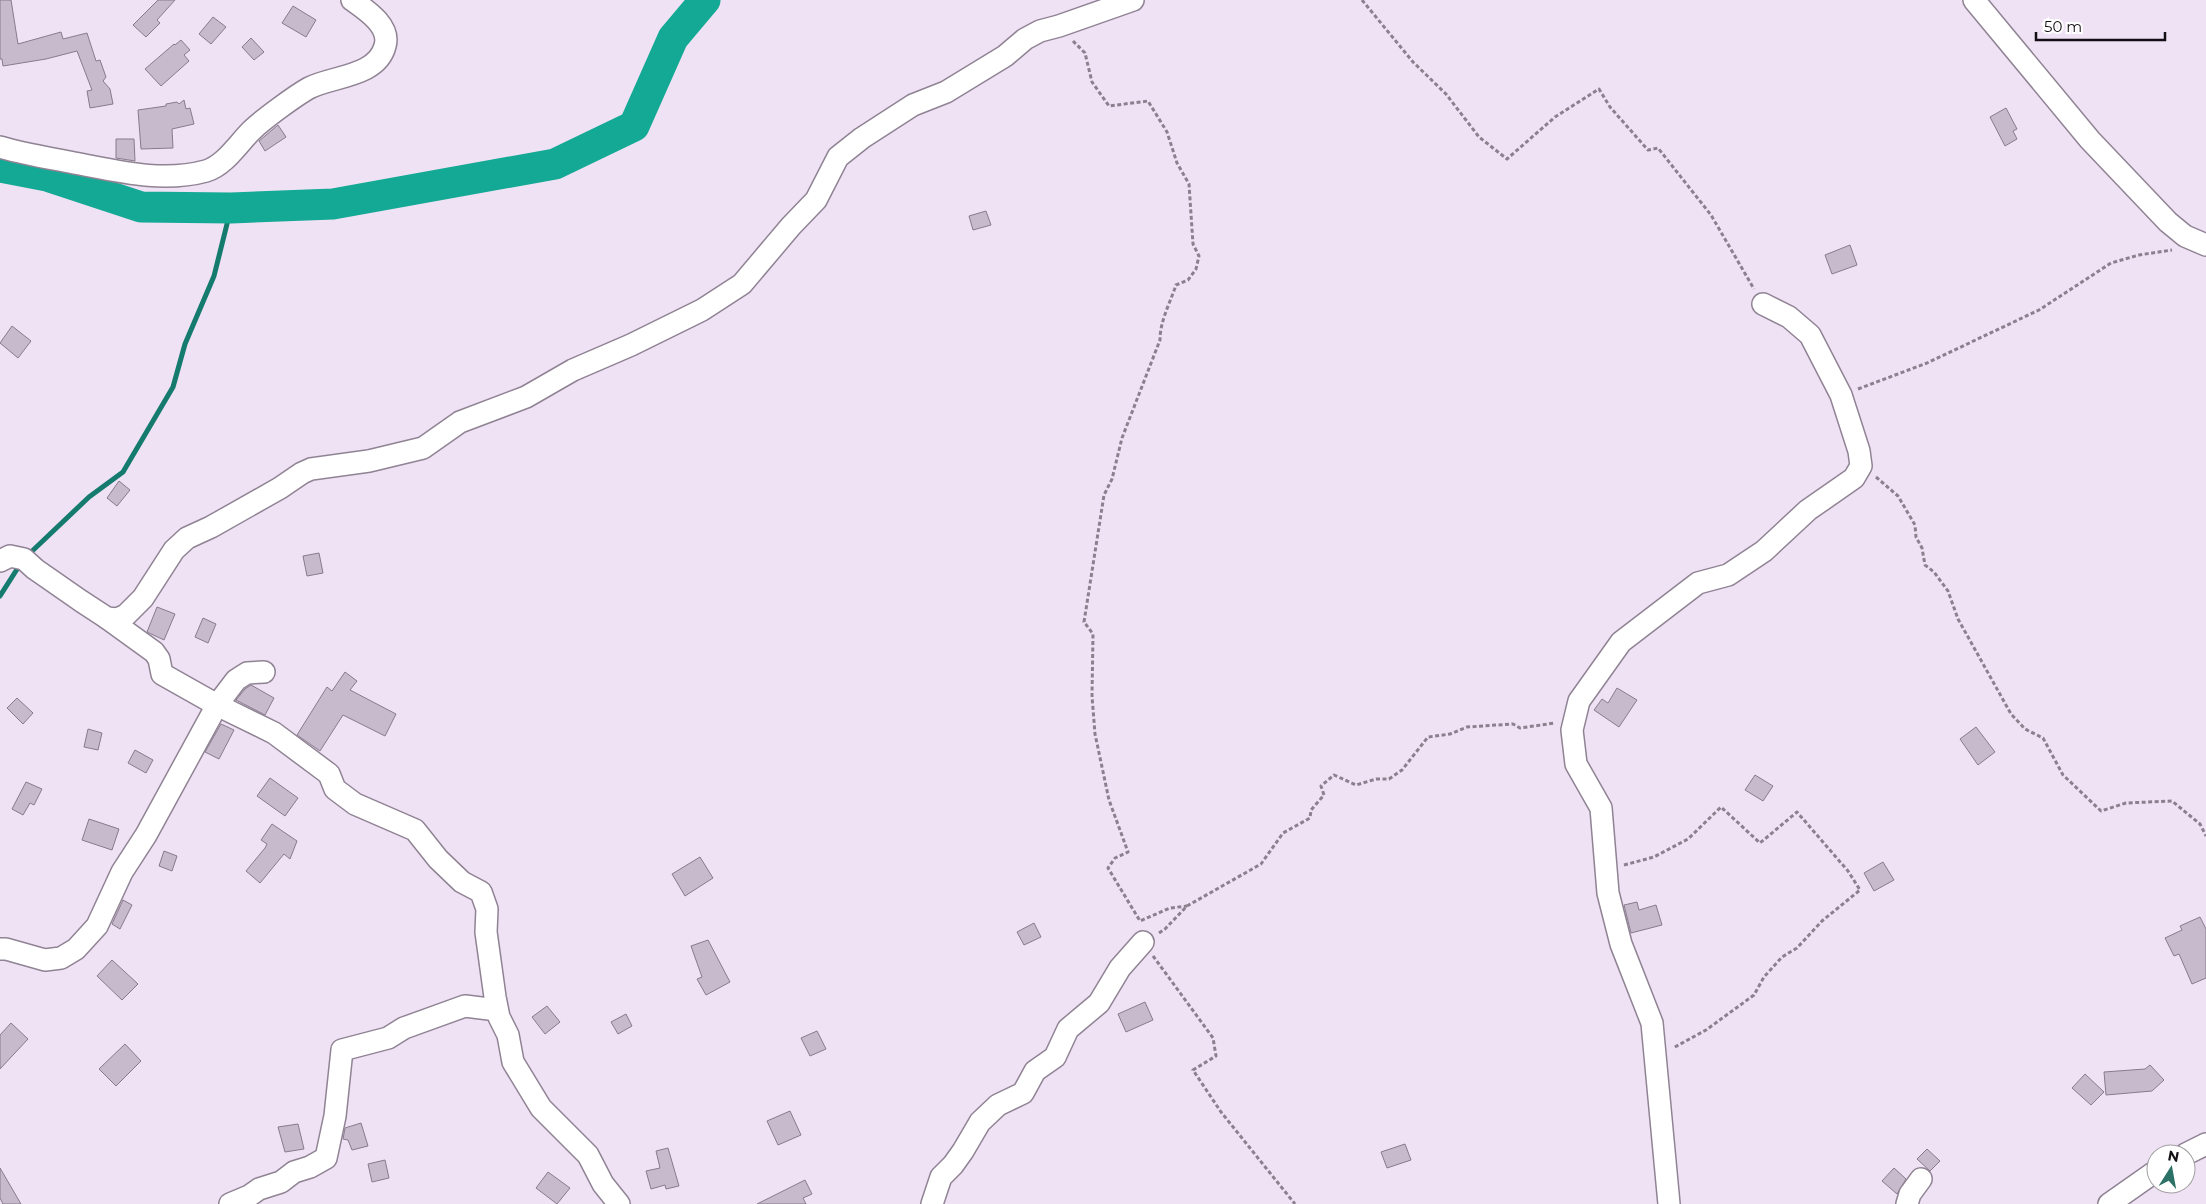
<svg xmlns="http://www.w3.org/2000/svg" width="2206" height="1204" viewBox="0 0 2206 1204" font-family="Montserrat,sans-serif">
<rect width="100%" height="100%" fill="#f0e2f5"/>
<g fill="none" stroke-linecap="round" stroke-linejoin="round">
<g stroke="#147b6e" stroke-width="5">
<path d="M28,555L89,497L123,472L173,387L185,344L214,276L231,208"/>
<path d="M0,596L21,563"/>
</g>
<path stroke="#14a994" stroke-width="31" d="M0,167L47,176L141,207L231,208L333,204L555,164L634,126L673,38L705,0"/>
</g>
<g fill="#c7bacc" stroke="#877b8c">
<path d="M0,0H11L18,44L61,32L63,39L87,33L96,61L100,60L106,77L103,81L110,89L113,104L90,108L87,91L92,90L77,51L46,59L3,66L2,59H0Z"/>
<path d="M158,0H175L157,20L160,23L146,37L133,25Z"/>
<path d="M293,6L316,20L306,37L282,23Z"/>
<path d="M213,17L226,27L211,44L199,34Z"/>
<path d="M251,38L264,52L254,60L242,47Z"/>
<path d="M181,40L190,50L184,55L189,61L161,86L145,69L174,44L175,45Z"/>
<path d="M184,100L186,109L190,108L194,124L172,129L173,148L141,149L138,110L166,106V104L177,102L179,104Z"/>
<path d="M2006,108L2017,129L2013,131L2017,139L2005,146L1990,117Z"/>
<path d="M278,125L286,137L265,151L259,141Z"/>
<path d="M116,139H134L135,161L116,158Z"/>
<path d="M986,211L991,225L973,230L969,216Z"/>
<path d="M1850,245L1857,265L1832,274L1825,255Z"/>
<path d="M12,326L31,341L18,358L0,343Z"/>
<path d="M119,481L130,490L117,506L107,498Z"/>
<path d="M319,553L323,573L307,576L303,556Z"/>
<path d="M157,607L175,614L164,640L147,632Z"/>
<path d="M203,618L216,624L208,643L195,637Z"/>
<path d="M345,672L357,681L350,690L396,714L385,736L343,715L320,751L297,735L327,687L332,691Z"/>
<path d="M251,685L274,698L265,715L236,700L245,689Z"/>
<path d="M1617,688L1637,700L1619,727L1594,710L1602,699L1608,703Z"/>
<path d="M17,698L33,713L23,724L7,708Z"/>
<path d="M221,724L234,730L219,759L205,752Z"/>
<path d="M1976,727L1995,752L1978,765L1960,739Z"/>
<path d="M88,729L102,733L98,750L84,747Z"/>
<path d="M135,750L153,760L146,773L128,763Z"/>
<path d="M1755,775L1773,786L1763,801L1745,790Z"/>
<path d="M270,778L298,798L285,816L257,796Z"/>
<path d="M26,782L42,789L34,805L30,803L23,815L12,809Z"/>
<path d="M89,819L119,829L112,850L82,840Z"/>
<path d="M272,824L297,841L290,859L284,854L260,883L246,871L265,848L267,844L261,840Z"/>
<path d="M164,851L177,856L172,871L159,866Z"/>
<path d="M700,857L713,878L685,896L672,874Z"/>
<path d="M1883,862L1894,880L1874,891L1864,873Z"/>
<path d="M123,900L132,905L120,929L112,924Z"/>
<path d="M1637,902L1639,910L1656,905L1662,925L1631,933L1624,905Z"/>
<path d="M2200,917L2206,929V978L2192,984L2179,954L2174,956L2165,938L2182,930L2180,926Z"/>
<path d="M1034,923L1041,937L1024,945L1017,932Z"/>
<path d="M708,940L730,982L706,995L697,979L702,977L691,946Z"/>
<path d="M112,960L138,984L122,1000L97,976Z"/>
<path d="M1145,1002L1153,1020L1126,1032L1118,1014Z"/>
<path d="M547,1006L560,1022L545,1034L532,1017Z"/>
<path d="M626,1014L632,1026L618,1034L611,1022Z"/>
<path d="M11,1023L28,1039L0,1069V1035Z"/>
<path d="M817,1031L826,1049L810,1056L801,1038Z"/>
<path d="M125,1044L141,1061L116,1086L99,1069Z"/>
<path d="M2150,1065L2164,1080L2152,1091L2106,1095L2104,1072L2145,1069Z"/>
<path d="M2085,1074L2104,1092L2091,1105L2072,1088Z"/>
<path d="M790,1111L801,1135L778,1145L767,1121Z"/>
<path d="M361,1123L368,1146L352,1150L348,1140L343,1139L345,1128Z"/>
<path d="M298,1124L304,1149L285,1152L278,1127Z"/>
<path d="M1405,1144L1411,1160L1387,1168L1381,1152Z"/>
<path d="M668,1148L679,1186L666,1189L665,1185L651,1189L646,1171L660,1168L656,1151Z"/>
<path d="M1927,1149L1940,1161L1930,1171L1917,1159Z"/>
<path d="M385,1160L389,1178L372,1182L368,1164Z"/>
<path d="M0,1168L21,1204H3L0,1198Z"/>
<path d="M1894,1168L1906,1179L1897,1194L1882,1181Z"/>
<path d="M548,1172L570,1188L557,1204L536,1188Z"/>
<path d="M805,1180L812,1194L803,1198L806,1204H757Z"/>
</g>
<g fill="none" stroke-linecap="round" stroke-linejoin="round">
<g stroke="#8f8394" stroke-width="24">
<g id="minor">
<path d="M1974,0L2090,140L2168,222L2185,236L2206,245"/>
<path d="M0,147C24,154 49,158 74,163C117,171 162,183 206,171C224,166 238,144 251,131C262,120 295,96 309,88C332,76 377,77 385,46C391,26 366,10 352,0"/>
<path d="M0,561L10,556L24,559L35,569L81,601L107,618L117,619L126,615L143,598L174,550L187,538L211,527L280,488L302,473L311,469L369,461L423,448L460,422L526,397L573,370L631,345L702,310L742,284L791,226L816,200L838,157L862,138L913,105L946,92L1005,56L1025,39L1040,31L1059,26L1133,0"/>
<path d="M107,618L154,652L159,659L162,674L217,705L274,733L329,774L335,789L355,804L415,830L438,859L462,882L481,892L487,909L486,932L495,997L499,1017L508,1035L513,1062L541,1108L588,1155L603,1184L619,1204"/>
<path d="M0,949H6L45,960L61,958L76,949L97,926L122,872L146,835L217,705L236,680L247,673L264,672"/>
<path d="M2186,1154L2206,1144"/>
<path d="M230,1204L249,1196L259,1189L281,1182L294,1172L310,1167L326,1158L335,1116L342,1050L388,1038L404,1028L465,1006L497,1010"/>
<path d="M932,1204L941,1177L953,1165L963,1151L980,1122L998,1105L1023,1093L1035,1071L1055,1057L1068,1029L1099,1003L1120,968L1143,942"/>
<path d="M1669,1204L1652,1023L1621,944L1608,893L1601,808L1576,764L1572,730L1579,701L1621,642L1698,583L1728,575L1764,551L1808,510L1854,478L1861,466L1859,451L1841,395L1810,335L1789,317L1763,304"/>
<path d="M1907,1204L1910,1194L1921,1179"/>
<path d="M2109,1204L2156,1171"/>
</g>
</g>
<g stroke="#8b818e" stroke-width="3" stroke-dasharray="4 2.5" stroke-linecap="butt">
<path d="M1362,0L1413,62L1446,94L1479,137L1507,159L1555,117L1599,89L1610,107L1648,150L1658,148L1711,215L1754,289"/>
<path d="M1073,41L1085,53L1092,82L1109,106L1148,101L1167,132L1177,163L1189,184L1193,244L1199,256L1196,269L1188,280L1176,285C1170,303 1160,321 1160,340L1122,438L1112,479L1104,495L1084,622L1093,634L1092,696L1095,734L1109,800L1128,852L1115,858L1108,868L1140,921L1170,908L1187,906"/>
<path d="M1858,389L1927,363L2039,310L2111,263L2139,255L2172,250"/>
<path d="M1876,477L1898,496L1915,525L1916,537L1922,548L1925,565L1934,572L1948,591L1958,619L2011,714L2025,729L2043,738L2063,775L2101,811L2126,803L2172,801L2200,824L2206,836"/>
<path d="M1624,865L1654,857L1688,839L1721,807L1760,843L1797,812L1848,871L1860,890L1822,921L1797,948L1782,957L1764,977L1754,995L1706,1030L1673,1048"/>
<path d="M1159,933L1165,929L1187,906L1261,864L1283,833L1310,818L1311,810L1324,795L1321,786L1334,775L1356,785L1376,779H1389L1402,770L1428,737L1450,734L1467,727L1513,724L1520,728L1555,723"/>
<path d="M1153,956L1213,1038L1216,1056L1193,1070L1221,1112L1295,1204"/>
</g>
<use href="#minor" stroke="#fff" stroke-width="21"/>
</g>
<g transform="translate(2171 1169) rotate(11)"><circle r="24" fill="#ffffff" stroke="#a19fa1"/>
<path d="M0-4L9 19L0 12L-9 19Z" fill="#2c7165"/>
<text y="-8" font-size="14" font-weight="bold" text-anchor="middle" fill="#130f15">N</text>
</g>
<path d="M2036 32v8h129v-8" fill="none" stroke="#130f15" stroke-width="2.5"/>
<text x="2044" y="32" font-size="15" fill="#130f15" stroke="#ffffff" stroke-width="4" paint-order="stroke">50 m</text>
</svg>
